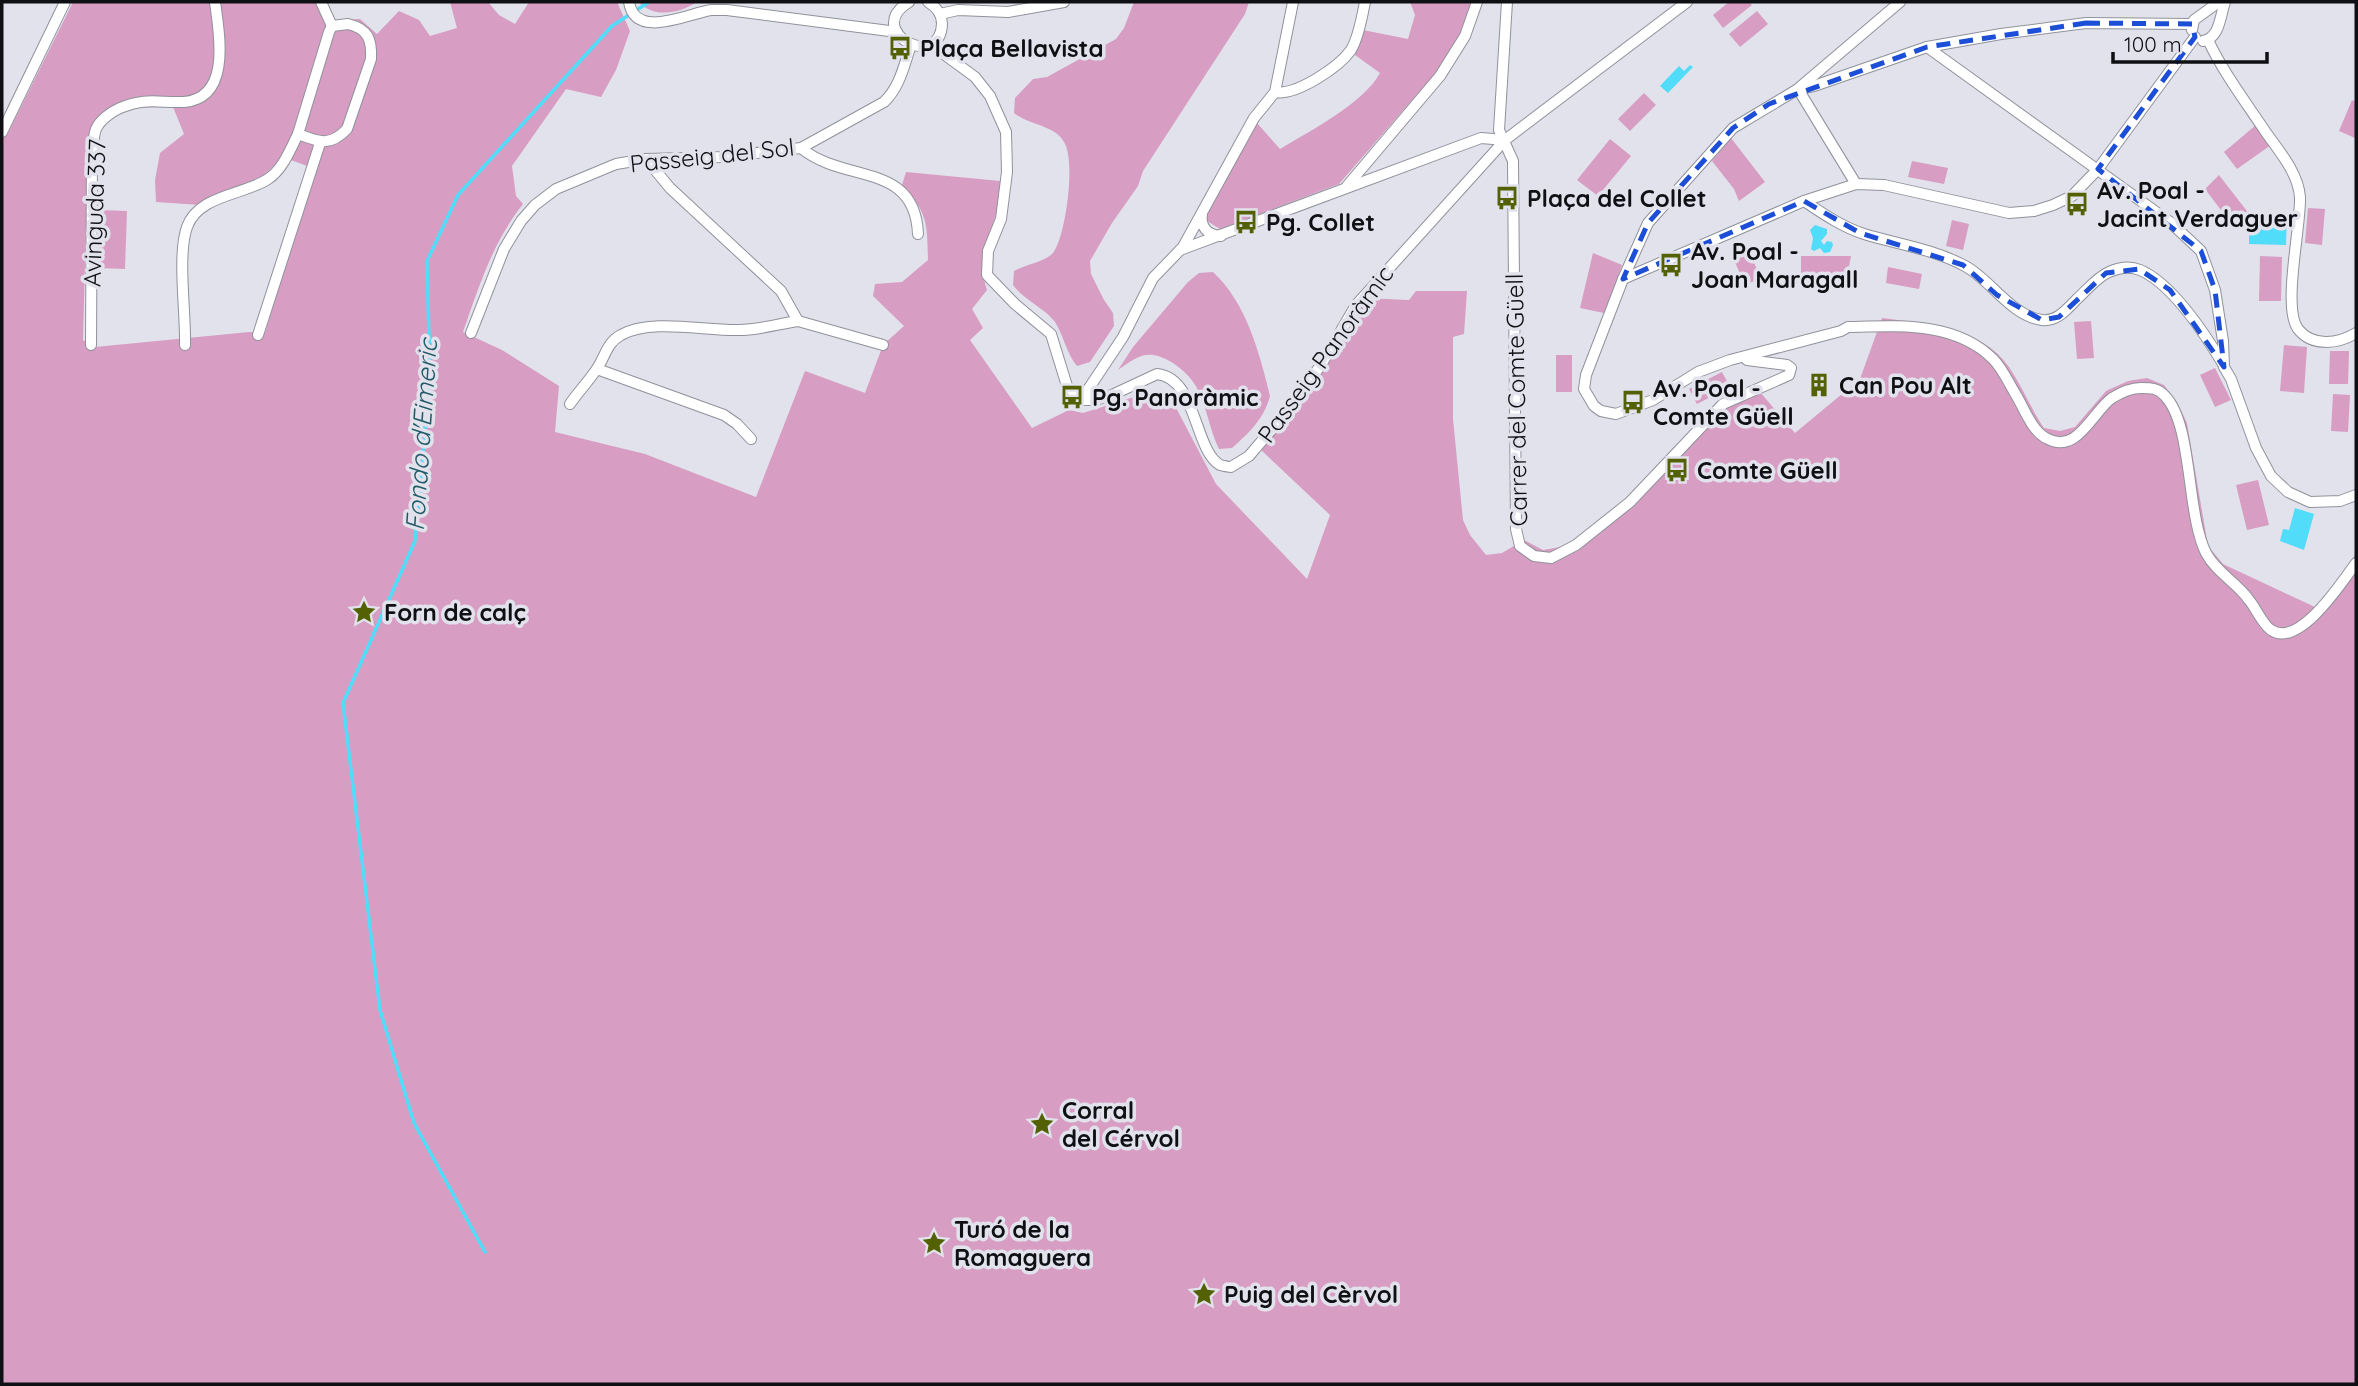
<svg xmlns="http://www.w3.org/2000/svg" width="2358" height="1386" viewBox="0 0 2358 1386" font-family="Quicksand,sans-serif">
<rect width="100%" height="100%" fill="#e1e2ec"/>
<g fill="#d89dc2" fill-rule="evenodd">
<path d="M73,2H316L326,21L360,19L377,34L399,11L419,20L430,36L457,28L450,2H488L499,15L515,24L529,2H617L630,31L616,70L601,97L566,89L512,166L516,196L523,204C493,242 479,286 463,332L502,350L559,386L555,432L645,454L756,497L805,371L865,393L883,345L904,326L873,296L875,284L902,282L928,260C927,223 928,213 902,185L906,172L1000,181C999,192 999,204 996,214C987,243 977,261 987,290L972,309L983,328L970,340L1032,428L1069,410L1083,413L1156,390L1173,402L1216,484L1307,579L1330,515L1260,449C1301,403 1331,351 1363,298L1409,300L1416,291H1467L1464,334L1453,337V419L1463,520L1470,535L1486,555L1502,553L1524,540L1543,550L1561,547L1615,520L1721,410L1760,392L1795,433L1860,379L1882,318C1927,324 1980,326 2009,367C2022,386 2031,409 2044,428L2060,431L2075,427L2106,391L2128,381L2147,378L2164,385L2178,404L2187,423L2208,546L2223,564L2317,608L2356,554V1384H2V133L7,135ZM173,107L184,134L160,153L155,180L156,202L201,205L223,192L263,176L283,157L315,169L265,333L249,332L95,347L83,340L87,187L100,132L120,108Z"/>
<path d="M638,2H697C678,14 654,18 638,2Z"/>
<path d="M1134,2H1249L1245,14L1143,171L1138,186L1112,223L1090,261L1091,274L1104,300L1113,313L1114,326L1090,362L1077,366C1066,353 1064,336 1055,322C1045,308 1025,301 1013,285L1014,271C1026,264 1043,263 1053,253C1066,236 1076,160 1064,142C1055,125 1028,125 1014,113L1015,98L1033,79L1047,77L1116,39L1124,28Z"/>
<path d="M1410,2H1465L1471,4L1463,33L1433,76L1339,184L1220,229L1207,221V213L1257,123L1280,149C1310,131 1364,103 1380,73L1355,55L1363,30L1408,39L1415,15Z"/>
<path d="M1729,2H1749L1752,5L1723,28L1713,15Z"/>
<path d="M1757,11L1768,24L1740,47L1729,34Z"/>
<path d="M1644,93L1656,105L1630,131L1618,119Z"/>
<path d="M2352,100L2356,102L2355,138L2339,131Z"/>
<path d="M2256,125L2271,145L2237,169L2224,152Z"/>
<path d="M1731,138L1765,182L1739,201L1734,189L1712,161Z"/>
<path d="M1610,139L1631,156L1598,196L1577,180Z"/>
<path d="M1912,161L1948,168L1944,184L1908,177Z"/>
<path d="M2219,175L2250,215L2233,226L2205,189Z"/>
<path d="M2308,208L2325,209L2322,245L2305,243Z"/>
<path d="M100,210L127,211L125,269L98,268Z"/>
<path d="M1952,220L1969,224L1963,250L1946,246Z"/>
<path d="M1746,245L1761,278L1745,285L1730,251Z"/>
<path d="M1593,253L1622,265L1604,313L1580,308Z"/>
<path d="M1801,256H1851L1846,281H1801Z"/>
<path d="M2260,256L2282,257L2281,301H2259Z"/>
<path d="M1888,267L1922,274L1919,289L1886,283Z"/>
<path d="M1213,272C1246,302 1260,354 1270,396C1264,419 1249,433 1232,448L1219,449C1203,415 1208,386 1173,363C1148,348 1139,355 1118,370L1133,347L1188,282L1199,273Z"/>
<path d="M2091,321L2094,358L2077,359L2074,322Z"/>
<path d="M2284,345L2307,347L2304,393L2280,391Z"/>
<path d="M2330,351H2349L2348,384H2329Z"/>
<rect x="1556" y="355" width="16" height="37"/>
<path d="M2215,368L2231,400L2215,407L2200,375Z"/>
<path d="M1722,372L1730,387L1697,404L1689,389Z"/>
<path d="M2333,394L2350,395L2348,432L2331,431Z"/>
<path d="M2258,480L2269,525L2247,530L2236,485Z"/>
</g>
<g fill="#51dcf9">
<path d="M1690,65L1693,67L1668,93L1660,86L1679,66L1684,71Z"/>
<path d="M2276,214L2287,215L2286,245L2249,244V221L2275,222Z"/>
<path d="M1815,225L1827,229V234L1821,241L1824,245L1827,241L1832,242L1833,245L1830,252L1824,253L1820,248L1814,251L1811,249L1813,238L1810,230Z"/>
<path d="M2295,508L2314,514L2304,550L2280,541L2283,529L2289,530Z"/>
</g>
<g fill="none" stroke-linecap="round" stroke-linejoin="round">
<path stroke="#51dcf9" stroke-width="3.5" d="M485,1252L414,1123L380,1010L343,703L415,541L430,376L427,261L458,195L612,26L649,2"/>
<g stroke="#90929b" stroke-width="12">
<g id="minor">
<path d="M321,2L332,26"/>
<path d="M629,2C635,40 687,14 711,10C716,10 722,10 727,10L897,32"/>
<path d="M909,2C862,31 940,72 942,24C942,13 936,7 928,2"/>
<path d="M1507,2L1499,130L1513,161L1516,529L1520,546L1534,556L1551,558L1576,545L1630,502L1723,404L1789,375L1791,368L1787,365L1747,360"/>
<path d="M940,14L958,10L1008,12L1064,2"/>
<path d="M348,24C368,29 372,39 371,59L347,129C330,147 319,142 298,134L329,32L332,26Z"/>
<path d="M2192,24L2086,23L2001,34L1927,47L1814,86L1798,89L1733,128L1648,223L1623,279L1586,375L1584,389L1594,406L1601,411L1616,414L1653,400L1698,372L1730,360L1841,331L1848,327C1898,326 1955,321 1993,359C2003,369 2009,384 2016,395C2024,408 2032,431 2046,438C2077,456 2092,412 2112,398C2120,393 2132,388 2141,388C2151,388 2158,388 2165,396C2193,425 2186,513 2206,553C2216,572 2237,583 2249,600C2256,608 2262,624 2271,630C2299,649 2342,582 2356,563"/>
<path d="M2192,30L2194,20L2219,2"/>
<path d="M2208,40C2223,72 2245,101 2265,131C2278,150 2298,172 2300,197C2301,227 2282,307 2298,329C2312,347 2338,344 2356,333"/>
<path d="M2203,41C2220,38 2220,16 2225,2"/>
<path d="M930,44L975,77L990,96L1006,132L1007,172L1001,219L988,251L987,275L1015,304L1051,334L1067,386L1081,400H1095L1112,395L1157,374C1197,378 1194,450 1220,465C1224,466 1228,467 1231,467L1249,456L1278,422L1321,365L1356,305L1505,140L1687,2"/>
<path d="M1927,47L2170,222L2201,251L2215,290L2223,341L2224,367L2231,379L2256,448L2271,476L2288,492L2310,502L2340,501L2356,495"/>
<path d="M1800,87L1900,2"/>
<path d="M1798,89L1856,184"/>
<path d="M1275,92C1296,96 1339,67 1351,50C1359,37 1362,16 1365,2"/>
<path d="M2,132L65,2"/>
<path d="M801,148C844,184 915,161 918,234"/>
<path d="M1347,186L1440,76L1465,36L1477,2"/>
<path d="M1804,201C1822,213 1842,227 1864,234C1897,244 1934,249 1965,266C1990,279 2011,316 2042,320C2057,322 2067,309 2077,299C2087,290 2097,277 2109,272C2118,268 2130,266 2140,270C2173,284 2205,334 2223,364"/>
<path d="M1202,213C1200,227 1207,235 1221,236"/>
<path d="M1180,250L1481,138L1505,140"/>
<path d="M1623,279L1804,201L1856,184L1884,185L2009,213L2034,211L2053,205L2072,196L2098,169L2195,37"/>
<path d="M798,321L883,345"/>
<path d="M471,333L504,249L521,221L535,205L556,189L616,164L646,159L721,157L801,148L884,102C900,87 904,65 911,45"/>
<path d="M258,335L320,143"/>
<path d="M91,345L92,156C93,147 93,137 96,129C100,120 111,112 120,108C146,97 159,103 184,102C232,98 219,33 215,2"/>
<path d="M185,345C186,313 177,255 187,227C198,195 244,195 268,179C283,169 290,150 298,134"/>
<path d="M597,369L724,415L737,424L751,439"/>
<path d="M1081,400L1123,337L1153,278L1183,247L1254,118L1275,92L1293,2"/>
<path d="M570,404C578,392 588,382 596,370C605,358 606,343 621,335C651,318 704,331 739,330C758,330 779,324 798,321L781,291L670,188L646,159"/>
</g>
</g>
<use href="#minor" stroke="#fff" stroke-width="10"/>
</g>
<path fill="none" stroke="#1d4ed8" stroke-width="5" stroke-dasharray="14 9" stroke-linejoin="round" d="M2086,23L2192,24L2195,37L2098,169L2201,251L2215,290L2224,367L2170,290L2139,269L2106,273L2059,317L2042,320L1997,295L1963,265L1860,233L1804,201L1623,279L1648,223L1733,128L1769,104L1927,47Z"/>
<defs>
<g id="bus-bare" transform="scale(1.89)"><path d="M-5-6H5V4H4V6H2V4H-2V6H-4V4H-5ZM-3.5-4V0h7V-4ZM-3.5 1.2v1.5H-2V1.2ZM2 1.2v1.5H3.5V1.2Z" fill="#546103" stroke="#e1e2ec" stroke-width="2.5" paint-order="stroke"/></g>
<g id="building-bare" transform="scale(1.89)"><path d="M-4-6H4V6H1V3H-1V6H-4ZM-2.5-4.3h1.7v1.8h-1.7ZM.8-4.3h1.7v1.8H.8ZM-2.5-1h1.7V.8h-1.7ZM.8-1h1.7V.8H.8Z" fill="#546103" stroke="#e1e2ec" stroke-width="2.5" paint-order="stroke"/></g>
<g id="sight-bare" transform="scale(1.89)"><path d="M0-6L1.8-2.2L6-1.7L2.9 1.2L3.7 5.4L0 3.3L-3.7 5.4L-2.9 1.2L-6-1.7L-1.8-2.2Z" fill="#546103" stroke="#e1e2ec" stroke-width="2.5" paint-order="stroke"/></g>
</defs>
<g fill-rule="evenodd">
<use href="#bus-bare" x="900" y="48"/>
<use href="#bus-bare" x="1507" y="198"/>
<use href="#bus-bare" x="2077" y="204"/>
<use href="#bus-bare" x="1246" y="222"/>
<use href="#bus-bare" x="1671" y="265"/>
<use href="#building-bare" x="1819" y="385"/>
<use href="#bus-bare" x="1072" y="397"/>
<use href="#bus-bare" x="1633" y="402"/>
<use href="#bus-bare" x="1677" y="470"/>
<use href="#sight-bare" x="364" y="612"/>
<use href="#sight-bare" x="1042" y="1124"/>
<use href="#sight-bare" x="934" y="1243"/>
<use href="#sight-bare" x="1204" y="1294"/>
</g>
<g text-anchor="middle" dominant-baseline="central" stroke-width="7" stroke-linejoin="round" paint-order="stroke">
<g font-size="24" font-weight="bold" fill="#0f1013" stroke="#e1e2ec" text-anchor="start">
<text x="920" y="48">Plaça Bellavista</text>
<text x="2097" y="190">Av. Poal -<tspan x="2097" dy="28">Jacint Verdaguer</tspan></text>
<text x="1527" y="198">Plaça del Collet</text>
<text x="1266" y="222">Pg. Collet</text>
<text x="1691" y="251">Av. Poal -<tspan x="1691" dy="28">Joan Maragall</tspan></text>
<text x="1839" y="385">Can Pou Alt</text>
<text x="1653" y="388">Av. Poal -<tspan x="1653" dy="28">Comte Güell</tspan></text>
<text x="1092" y="397">Pg. Panoràmic</text>
<text x="1697" y="470">Comte Güell</text>
<text x="384" y="612">Forn de calç</text>
<text x="1062" y="1110">Corral<tspan x="1062" dy="28">del Cérvol</tspan></text>
<text x="954" y="1229">Turó de la<tspan x="954" dy="28">Romaguera</tspan></text>
<text x="1224" y="1294">Puig del Cèrvol</text>
</g>
<g font-size="24" fill="#0f1013" stroke="#e1e2ec">
<text transform="translate(712 155) rotate(-6)">Passeig del Sol</text>
<text transform="translate(94 213) rotate(-88)">Avinguda 337</text>
<text transform="translate(1325 354) rotate(-54)">Passeig Panoràmic</text>
<text transform="translate(1516 400) rotate(-91)">Carrer del Comte Güell</text>
</g>
<g font-size="26" font-style="italic" fill="#215a66" stroke="#e1e2ec">
<text transform="translate(421 435) rotate(-86)">Fondo d'Eimeric</text>
</g>
</g>
<rect width="2358" height="1386" fill="none" stroke="#0f1013" stroke-width="7"/>
<path d="M2113 52v10h154v-10" fill="none" stroke="#0f1013" stroke-width="3.5"/>
<text x="2124" y="52" font-size="21" fill="#0f1013" stroke="#e1e2ec" stroke-width="5" paint-order="stroke">100 m</text>
</svg>
